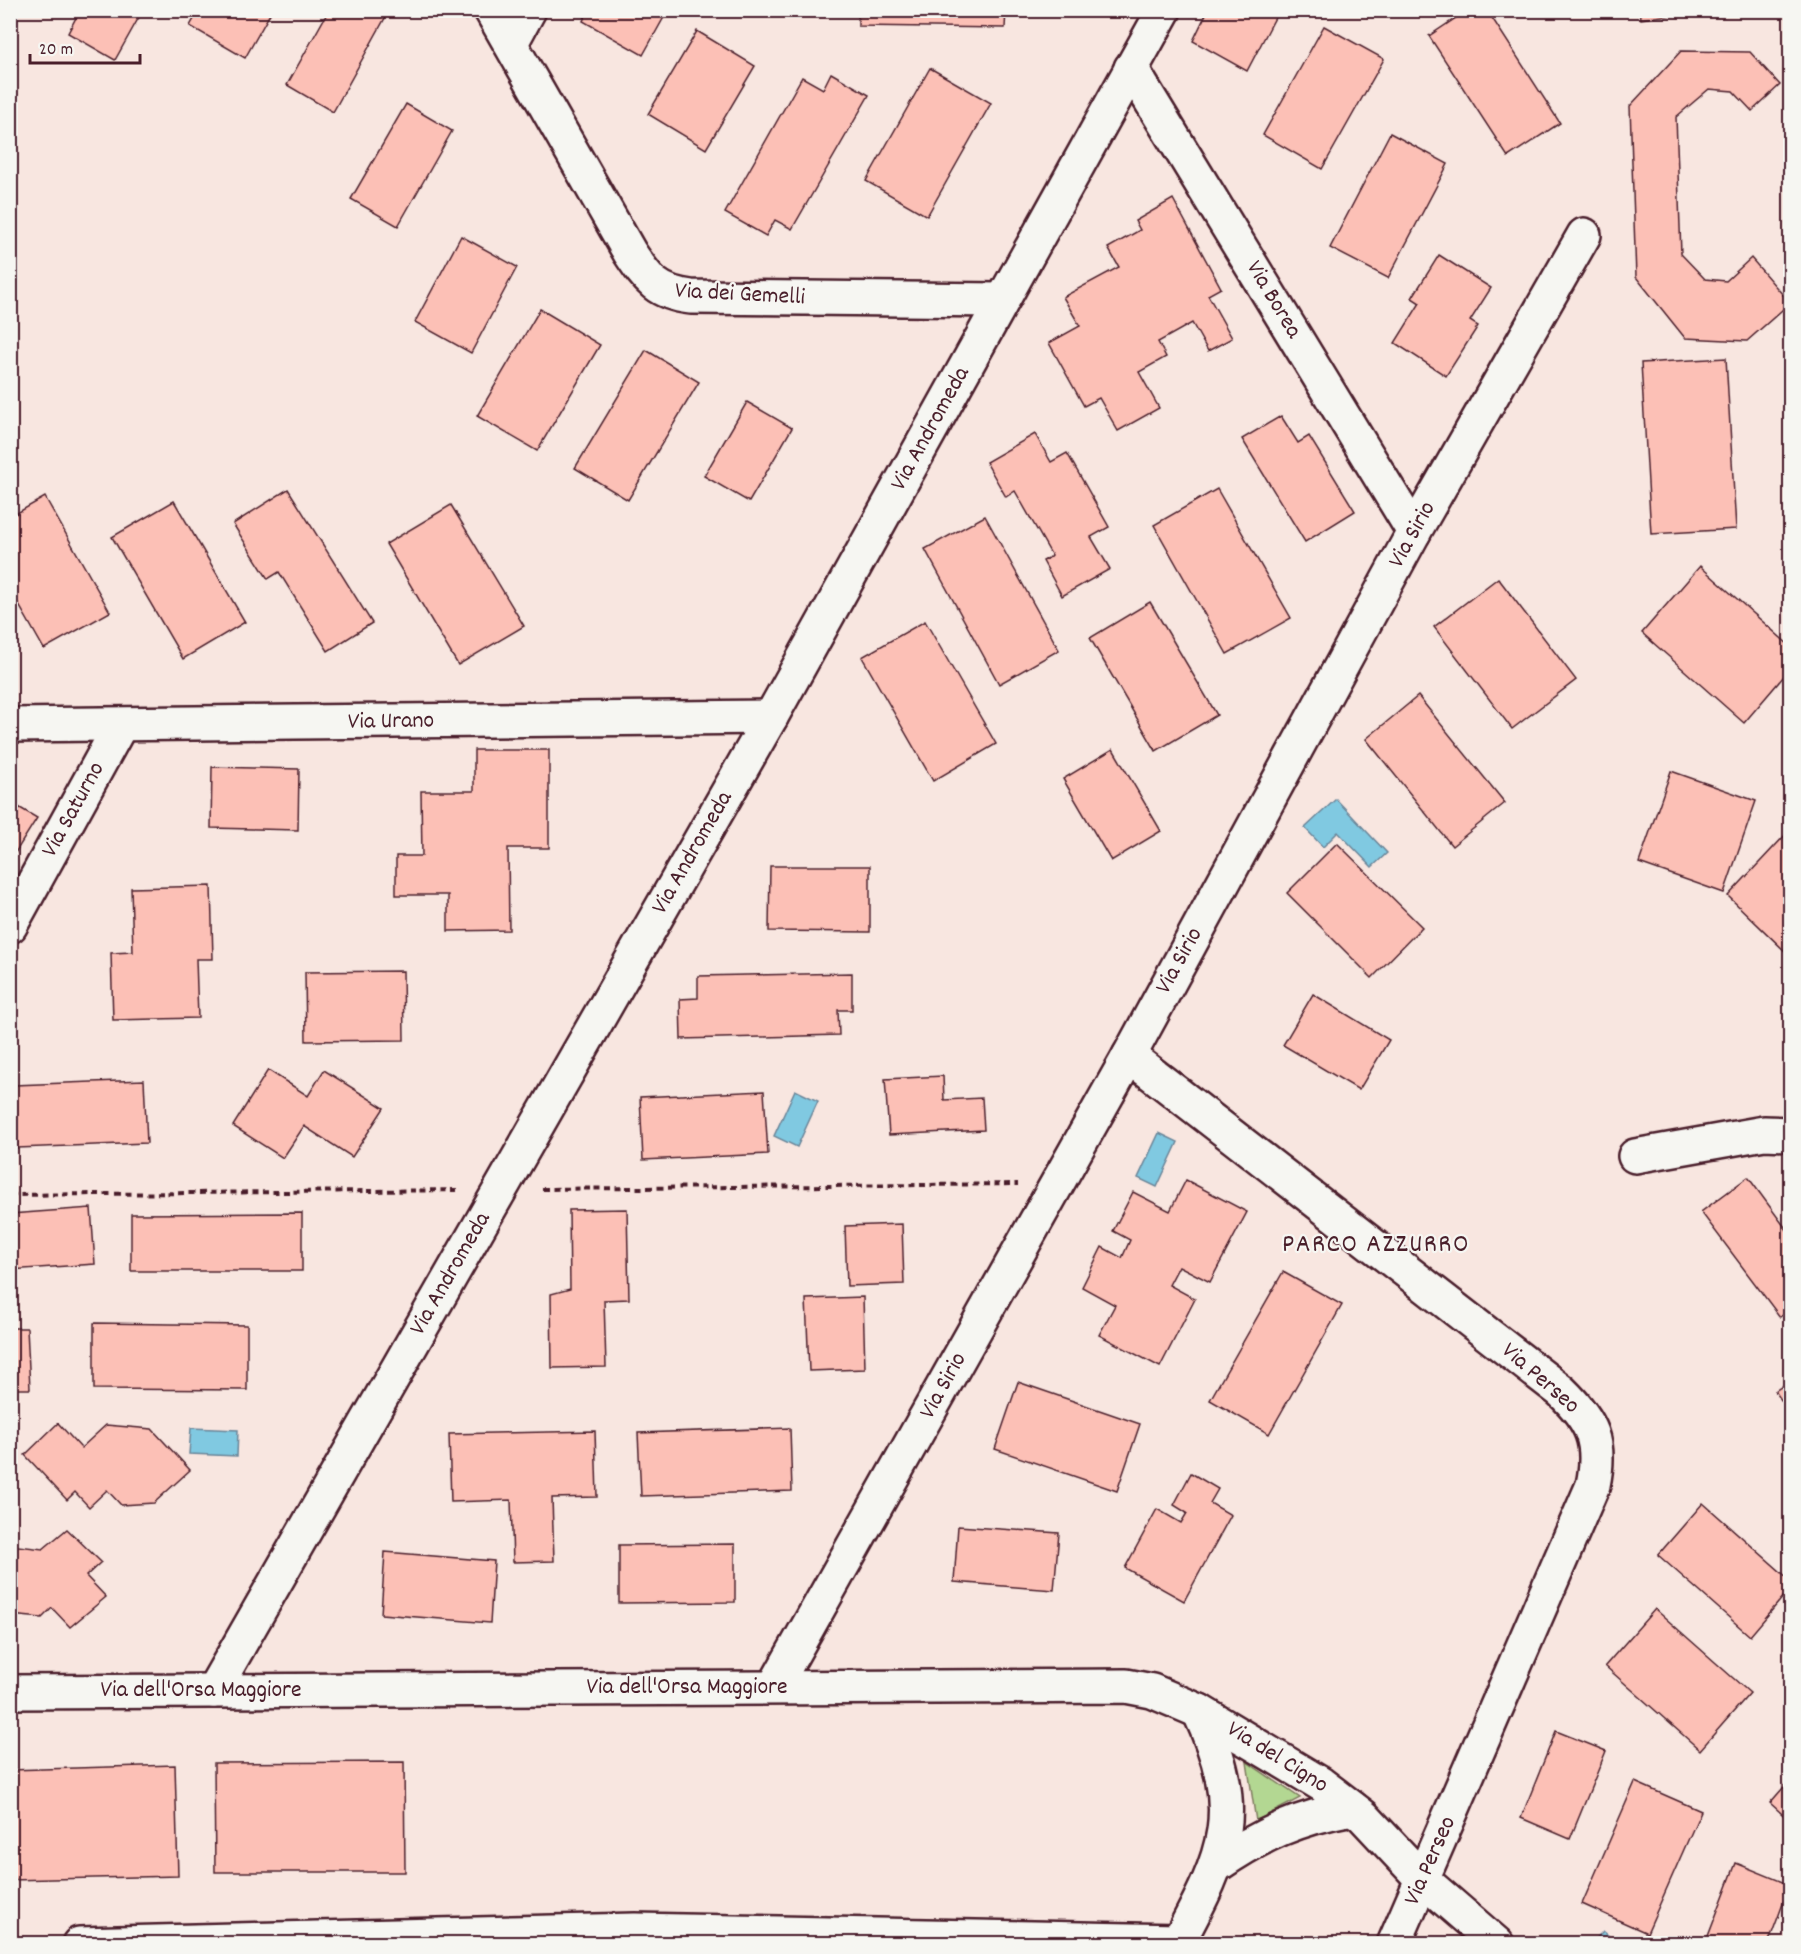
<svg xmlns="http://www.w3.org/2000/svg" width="1801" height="1954" viewBox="0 0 1801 1954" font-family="Dekko,sans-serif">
<rect width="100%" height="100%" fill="#f8e6e0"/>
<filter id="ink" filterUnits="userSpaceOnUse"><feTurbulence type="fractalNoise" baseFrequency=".0167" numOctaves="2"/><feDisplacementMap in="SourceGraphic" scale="12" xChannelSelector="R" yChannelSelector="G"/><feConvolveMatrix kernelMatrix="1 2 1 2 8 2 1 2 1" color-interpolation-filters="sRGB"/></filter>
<g filter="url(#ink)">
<path fill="#b3d792" stroke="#7e7b5e" stroke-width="1.5" d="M1247,1762L1300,1798L1256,1821Z"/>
<g fill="#80c9e1" stroke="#6a8598" stroke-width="1.5">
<path d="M1336,799L1387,853L1372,867L1338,832L1323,847L1305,828Z"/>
<path d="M795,1090L818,1101L797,1147L774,1136Z"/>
<path d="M1159,1133L1178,1142L1157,1187L1138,1178Z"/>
<path d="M191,1428L238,1430L237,1456L189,1454Z"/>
<path d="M1603,1931L1617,1943H1592Z"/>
</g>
<g fill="#fcc0b6" stroke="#4a1f2b" stroke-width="1.5">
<path d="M80,10H143L115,60L68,33Z"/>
<path d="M199,10H272L245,58L190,26Z"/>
<path d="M329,10H372L385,18L333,112L287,85Z"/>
<path d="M588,10H668L643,55L583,21Z"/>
<path d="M858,10H1006L1005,28L858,26Z"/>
<path d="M1208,10H1279L1247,71L1193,41Z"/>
<path d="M1468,10H1487L1560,123L1508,157L1429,36Z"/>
<path d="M1640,10H1708L1641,19Z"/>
<path d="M1324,26L1384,59L1322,169L1263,135Z"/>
<path d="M697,31L755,66L706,149L648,114Z"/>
<path d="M1681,51L1750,52L1780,85L1752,111L1733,91L1709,89L1676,117L1681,254L1705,279L1726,281L1751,258L1790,303L1747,341L1685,338L1636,277L1630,106Z"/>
<path d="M930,68L991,103L927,216L866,181Z"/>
<path d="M831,73L869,95L792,229L775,220L766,236L725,213L802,77L823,89Z"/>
<path d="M406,104L452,131L398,226L351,199Z"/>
<path d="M1390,133L1448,164L1388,278L1330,248Z"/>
<path d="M1173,199L1221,288L1208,295L1232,338L1208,351L1192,323L1158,342L1166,357L1139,372L1159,408L1118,431L1099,398L1084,406L1049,343L1080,326L1063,297L1119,267L1108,248L1140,230L1135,221Z"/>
<path d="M461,236L517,267L471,353L415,322Z"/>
<path d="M1439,255L1491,288L1470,321L1478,326L1446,376L1395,343L1420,303L1412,298Z"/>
<path d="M540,309L600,345L537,451L477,416Z"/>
<path d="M646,350L699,382L628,500L575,468Z"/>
<path d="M1726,358L1736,529L1651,534L1641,363Z"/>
<path d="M747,402L792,428L749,502L704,476Z"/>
<path d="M1281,416L1298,443L1309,436L1355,511L1305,542L1242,439Z"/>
<path d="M1035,434L1051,462L1067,453L1109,527L1091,537L1110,569L1062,596L1043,561L1052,556L1015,491L1006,497L986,462Z"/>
<path d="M288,489L372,623L328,651L279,572L268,579L233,524Z"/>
<path d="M1217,489L1291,618L1227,654L1154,525Z"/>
<path d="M45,497L110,612L44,649L10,589V517Z"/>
<path d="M174,501L245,622L183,659L112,537Z"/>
<path d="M451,505L524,626L458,665L386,544Z"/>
<path d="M985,516L1059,650L999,684L925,549Z"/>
<path d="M1700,566L1790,646V669L1744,723L1642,633Z"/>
<path d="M1498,578L1576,680L1512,729L1434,627Z"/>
<path d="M1150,602L1217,715L1156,751L1090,638Z"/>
<path d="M925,621L996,744L933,781L862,657Z"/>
<path d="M1418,696L1505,803L1452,846L1366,739Z"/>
<path d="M1113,749L1161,831L1111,861L1063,779Z"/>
<path d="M474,750H549V848H508L509,930L448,931V895H396V856H422L421,791H474Z"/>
<path d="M212,767L299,769L298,830L211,828Z"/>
<path d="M1671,771L1756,801L1724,893L1639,863Z"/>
<path d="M10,802L37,818L10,861Z"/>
<path d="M1790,830V956L1728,896Z"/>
<path d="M1337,843L1422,927L1372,978L1287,893Z"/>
<path d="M770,866H870V932L769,931Z"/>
<path d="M211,886L213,959H196L198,1018L113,1020L111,953L133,952L131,888Z"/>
<path d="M403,971L404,1040L306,1041L305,972Z"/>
<path d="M852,973V1010H838L839,1035L681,1039L680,999L698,998V976Z"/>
<path d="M1313,994L1389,1040L1359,1090L1283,1045Z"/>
<path d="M268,1070L308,1096L324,1070L384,1108L352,1157L304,1126L283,1158L233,1126Z"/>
<path d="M943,1076L944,1100L982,1098L984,1130L889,1135L885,1079Z"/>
<path d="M144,1080L147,1143L17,1148L14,1085Z"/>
<path d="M764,1091L768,1154L643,1160L640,1097Z"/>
<path d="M1748,1177L1790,1234V1309L1780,1317L1701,1212Z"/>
<path d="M1186,1180L1247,1212L1210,1282L1179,1266L1169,1285L1195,1299L1160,1367L1099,1335L1115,1305L1082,1287L1102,1247L1122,1258L1130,1240L1113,1231L1133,1192L1170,1211Z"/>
<path d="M91,1208L95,1264L10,1270V1214Z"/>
<path d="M627,1209L629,1299L604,1300L606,1367L552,1368L551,1294L570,1289L569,1210Z"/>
<path d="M302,1213V1271H131V1214Z"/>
<path d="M902,1224L904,1284L847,1286L845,1226Z"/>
<path d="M1283,1272L1342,1305L1269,1434L1210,1400Z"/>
<path d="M863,1297L865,1369L809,1371L806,1299Z"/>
<path d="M94,1323L247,1325V1390L94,1389Z"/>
<path d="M10,1328H27L30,1389H10Z"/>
<path d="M1790,1381V1413L1775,1391Z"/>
<path d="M1018,1382L1140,1424L1117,1491L995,1449Z"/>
<path d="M58,1423L81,1448L106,1425L152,1429L190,1470L154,1503L121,1505L107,1490L89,1507L75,1492L67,1500L25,1455Z"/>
<path d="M790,1428L792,1491L641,1496L638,1433Z"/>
<path d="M595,1431L597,1497L552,1498L554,1561L513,1562L511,1500L451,1502L449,1434Z"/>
<path d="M1191,1473L1218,1489L1210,1503L1231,1515L1184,1601L1125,1568L1157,1509L1181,1523L1187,1513L1174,1505Z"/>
<path d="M1703,1503L1790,1580V1589L1750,1636L1658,1555Z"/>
<path d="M958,1526L1059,1533L1054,1590L954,1582Z"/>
<path d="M67,1529L101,1562L86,1576L106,1597L70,1627L52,1608L42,1618L10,1615V1545L43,1549Z"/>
<path d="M735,1544V1602L619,1603V1545Z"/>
<path d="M385,1552L494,1561L490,1623L381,1614Z"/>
<path d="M1655,1609L1750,1693L1700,1750L1605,1666Z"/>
<path d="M1556,1731L1606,1751L1570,1839L1521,1818Z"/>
<path d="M404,1762L405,1872H215L214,1763Z"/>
<path d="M175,1765L178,1876L10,1880V1770Z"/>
<path d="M1790,1780V1821L1770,1803Z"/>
<path d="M1635,1782L1701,1811L1647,1933L1582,1904Z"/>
<path d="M1736,1863L1790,1885L1768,1944H1705Z"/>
</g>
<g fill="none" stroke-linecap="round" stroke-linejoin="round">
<g stroke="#4a1f2b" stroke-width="38">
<g id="minor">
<path d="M491,10L630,253C648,280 657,293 691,297L1002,300"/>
<path d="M511,43L529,10"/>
<path d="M1131,68L1414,532"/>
<path d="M10,725L771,717"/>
<path d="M10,926L120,726"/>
<path d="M1129,1056L1561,1391C1592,1421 1602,1442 1593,1485L1394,1944"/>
<path d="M1635,1156L1764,1133L1790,1134"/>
<path d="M774,1687L1129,1056L1414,532L1584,235"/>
<path d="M213,1691L771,717L1164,10"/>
<path d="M10,1692L1126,1686L1152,1691L1199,1711L1321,1784L1363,1816L1423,1880L1497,1944"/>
<path d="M1217,1865C1262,1834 1298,1818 1352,1808"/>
<path d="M79,1944L635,1930L1179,1941"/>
<path d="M1177,1944C1227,1852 1245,1811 1199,1711"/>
</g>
</g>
<g stroke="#4a1f2b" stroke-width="4" stroke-dasharray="6 4.5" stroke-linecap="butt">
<path d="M542,1189L1018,1184"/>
<path d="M10,1195L460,1190"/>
</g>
<use href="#minor" stroke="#f6f6f2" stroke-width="33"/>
</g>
</g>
<g text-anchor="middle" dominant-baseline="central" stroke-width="4.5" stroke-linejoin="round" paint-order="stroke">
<g font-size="24" fill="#4a1f2b" stroke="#f6f6f2">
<text transform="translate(740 295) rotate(3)">Via dei Gemelli</text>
<text transform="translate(1273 300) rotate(59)">Via Borea</text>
<text transform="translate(931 429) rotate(-61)">Via Andromeda</text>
<text transform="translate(1413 535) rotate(-61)">Via Sirio</text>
<text transform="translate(391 722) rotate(-1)">Via Urano</text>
<text transform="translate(74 810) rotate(-61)">Via Saturno</text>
<text transform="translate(693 853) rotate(-60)">Via Andromeda</text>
<text transform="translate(1180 961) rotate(-61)">Via Sirio</text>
<text transform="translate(451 1274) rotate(-60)">Via Andromeda</text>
<text transform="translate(1540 1379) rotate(41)">Via Perseo</text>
<text transform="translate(944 1386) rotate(-61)">Via Sirio</text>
<text x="687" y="1688">Via dell'Orsa Maggiore</text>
<text x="201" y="1691">Via dell'Orsa Maggiore</text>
<text transform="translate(1277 1758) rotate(32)">Via del Cigno</text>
<text transform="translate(1431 1861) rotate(-66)">Via Perseo</text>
</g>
<g font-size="27" letter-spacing="1.5" fill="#4a1f2b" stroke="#f6f6f2">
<text x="1376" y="1245">PARCO AZZURRO</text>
</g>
</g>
<rect width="1801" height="1954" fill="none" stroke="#f6f6f2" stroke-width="36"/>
<rect x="18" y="18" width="1765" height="1918" fill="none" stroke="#4a1f2b" stroke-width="2" filter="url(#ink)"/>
<path d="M30 54v9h110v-9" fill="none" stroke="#4a1f2b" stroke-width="3"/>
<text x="39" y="54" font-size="18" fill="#4a1f2b" stroke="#f6f6f2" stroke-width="4.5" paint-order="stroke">20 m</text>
</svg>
